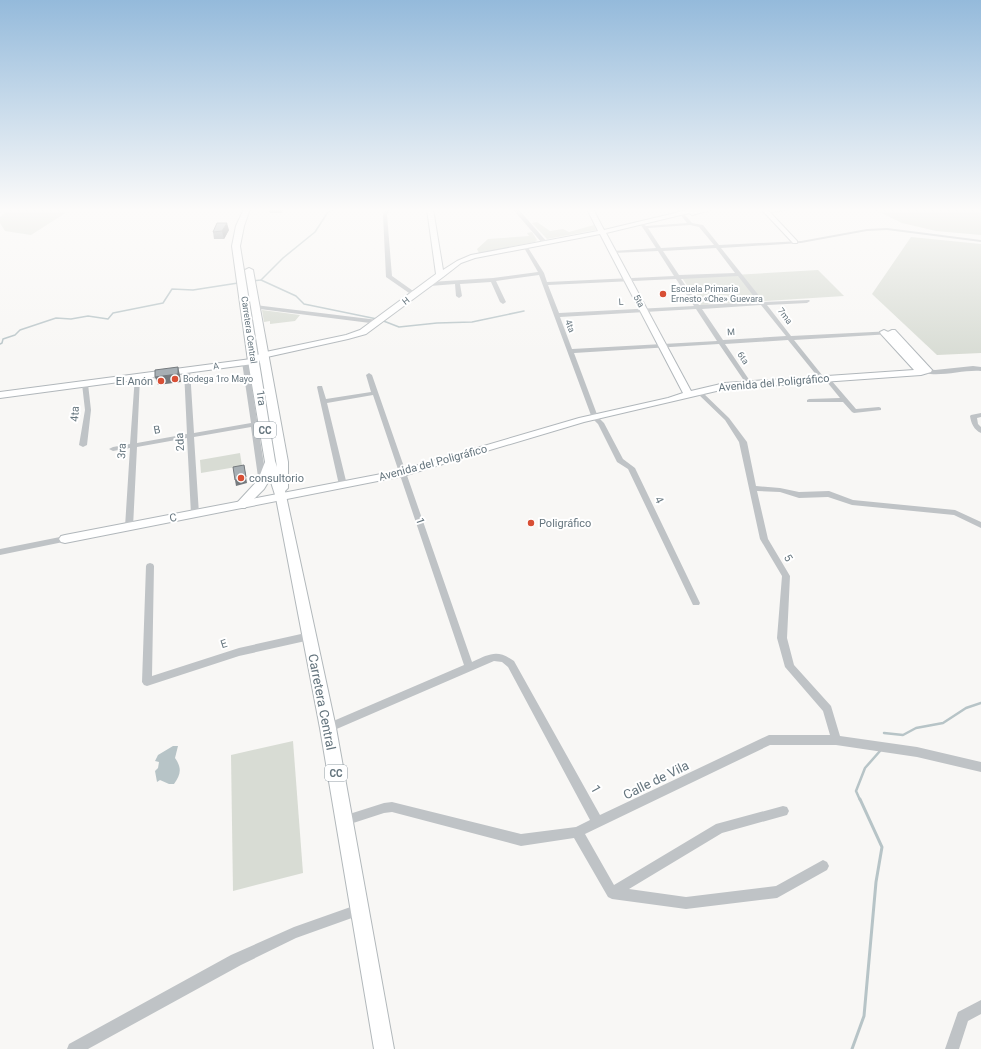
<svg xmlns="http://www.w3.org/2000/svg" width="981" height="1049" viewBox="0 0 981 1049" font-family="Roboto,sans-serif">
<rect width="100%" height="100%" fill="#f8f7f5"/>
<g fill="#d8dcd4">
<path d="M10,209H66L67,212L31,235L5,231L0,223V217Z"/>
<path d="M873,209H981V235L936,231L902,223Z"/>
<path d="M537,222L550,231L563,229L569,232L594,225L596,230L547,239L532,223Z"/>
<path d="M532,232L537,240L535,242L479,253L477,249L488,239L529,236L527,233Z"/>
<path d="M911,237L981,244V353L937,355L872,294Z"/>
<path d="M818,270L844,296L701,305L682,278Z"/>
<path d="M262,310L300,315L295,321L270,324V321L264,322Z"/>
<path d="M240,453L242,466L201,473L200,460Z"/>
<path d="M293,741L303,873L233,891L231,755Z"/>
</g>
<path fill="#b7c4c7" d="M173,746H178L175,758C182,768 181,774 174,784H169L160,780L157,782L155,771L158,768L159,762L155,761L158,755Z"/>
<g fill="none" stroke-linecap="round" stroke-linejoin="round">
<g stroke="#b7c4c7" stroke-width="1.5">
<path d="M261,280L296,296L304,304L377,319"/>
<path d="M252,281L261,280L283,258L315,232L328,212L335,209"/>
<path d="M381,320L399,327L437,323L472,322L524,311"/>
<path d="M0,344L2,343L3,339L15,335L20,330L56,318L71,319L88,316L108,319L113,313L163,303L172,289L193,290L238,283"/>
</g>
<g stroke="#b7c4c7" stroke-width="2.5">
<path d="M884,733L903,735L916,728L943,723L966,708L981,703"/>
<path d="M860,800L856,791L865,768L880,751"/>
</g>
<path stroke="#b7c4c7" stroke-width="3" d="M852,1049L864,1016L876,882L882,847L860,799"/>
<g stroke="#b1b7bb" stroke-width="2">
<g id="secondary">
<path d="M427,209H433L443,270L457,261L471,255L598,231L587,209H593L604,230L692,209H712L711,210L692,215L689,213L606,233L691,391L725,383L914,370L881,334L880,332L884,330L888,332L892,330H895L932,370L931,372L921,375L725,389L584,422L403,476L65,543L61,542L59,539L61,536L65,535L402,470L579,418L668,398L683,393L600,234L475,258L461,263L443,277L366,334L348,339L267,357L253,364L0,398V392L251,359L261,353L346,335L360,330L436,274Z"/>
<path d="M761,209H767L797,241V243H793Z"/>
</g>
</g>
<g stroke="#b2b8bb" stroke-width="2">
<path id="primary" d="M244,209H250L244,226L240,246L275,461L277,467L245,270L249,268L253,270L288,462V488L285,491L336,728L394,1049H374L320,728L276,498L270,479L264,489L245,508H237L235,505L258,480L265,462L248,361L232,246L236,226Z"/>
</g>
<g fill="#bfc3c6" fill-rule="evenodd">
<path d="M386,209H392L389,211L387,215L392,276L416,293V295H412L386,277L383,215Z"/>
<path d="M511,209H516L520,211L547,242V244H543L516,213Z"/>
<path d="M676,209H680L692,223L703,225L719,245L801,241L867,229L887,228L981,240V242L887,230L867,231L801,243L721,248L764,302L809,300L810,301L807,303L767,305L791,336L893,331V333L891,334L794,340L822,375L831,380L856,409L879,407L881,408V410L854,413L852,412L843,402H807V400L809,399L840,398L827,382L818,377L788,340L725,344L752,384L749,386L747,385L719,344L574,353L598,417L604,423L623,459L635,468L700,603L699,605H693L692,603L628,469L617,462L598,424L592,418L539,275L496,281L506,302L503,304L500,302L491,282L460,284L462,296L459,298L456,296L455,284L430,286L427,284L430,282L493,278L538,272L523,246L525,245L527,246L544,273L547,282L674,276L658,251L613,253L611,252L613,251L656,248L641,225L643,224L646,226L687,223ZM690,225L699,227L714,245L661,248L648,228ZM716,248L735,273L679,275L663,251ZM738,276L758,302L699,305L681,279ZM676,279L694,306L559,313L548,285ZM761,305L786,336L723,340L702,309ZM696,309L717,341L572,349L560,317Z"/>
<path d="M787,209H796L768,214L766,213Z"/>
<path d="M255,305L378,320L381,322L378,324L253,308V306Z"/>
<path d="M245,360L248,362L267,484L266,486H260L259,484L251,427L194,437L199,514L195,517L191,514L187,438L137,447L133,527L129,530L126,529L125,527L130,448L113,451L109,449L113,447L130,444L135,376L137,375L140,377L137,443L187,434L184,370L187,368L190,370L194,433L251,423L242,362Z"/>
<path d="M973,366L981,367V371C963,369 932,380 918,370L921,368L935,370Z"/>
<path d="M369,373L372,375L472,662C490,654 497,649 514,661L600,815L769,735H830L823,711L785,667L777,638L782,576L760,539L739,442L725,420L697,393L696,392L699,390L701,391L729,418L747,442L756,486L780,488L799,492L829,491L853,500L955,510L981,522V528L954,515L852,505L828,497L799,498L780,492L757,491L768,539L790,576L787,638L794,665L831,706L840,736L917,747L981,762V772L917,757L836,745H770L585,834L614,885L716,824L783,806L787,807L789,811L787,815L722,833L629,889L686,897L776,886L823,860L827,862L829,866L827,870L777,898L686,909L612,899L608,897L574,838L521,846L392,812L384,813L344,826L340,825L338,821L340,817L384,803L392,802L521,834L576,827L590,820L508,667L502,662L494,661L332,731L328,732L324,731L323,728L324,725L464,665L373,395L327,403L347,485L343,487L339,485L317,387L318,386H322L326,399L371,392L366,375Z"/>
<path d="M85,382L88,384L91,410L87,445L83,447L79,445L85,410L82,384Z"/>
<path d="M981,413V417L977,418L978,424L981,427V433C974,430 971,423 970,416L971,415Z"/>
<path d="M65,536L69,539L68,541L0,555V549Z"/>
<path d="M150,563L153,564L154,566L152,676L239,648L310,632L313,633L315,636L313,639L310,640L239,656L147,686L144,685L142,682L146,566L147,564Z"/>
<path d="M359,904L363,906L365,910L363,914L296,938L241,965L88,1049H67L69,1044L231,955L294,927Z"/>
<path d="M981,1000V1014L968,1021L959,1049H945L958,1012Z"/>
</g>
<use href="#secondary" fill="#fff" fill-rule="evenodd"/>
<use href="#primary" fill="#fff" fill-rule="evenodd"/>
</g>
<g fill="#90969b">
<path d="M269,209H283L282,213H270Z"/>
<path d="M229,230L224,239H214L213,232Z"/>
</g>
<g fill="#757a7e">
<path d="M227,223L229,230L224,239L222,231Z"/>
<path d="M178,367L180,375L181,382L158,385L155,377Z"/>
<path d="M244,465L247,483L236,486L235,480Z"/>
</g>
<g fill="#a7afb4" stroke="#757a7e">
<path d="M217,223H227L222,231L213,232Z"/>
<path d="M178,367V374L155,377V370Z"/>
<path d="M244,465L246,477L235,480L233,467Z"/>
</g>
<linearGradient id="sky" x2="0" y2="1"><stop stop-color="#94badb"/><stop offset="0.59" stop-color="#fcfbfa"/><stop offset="1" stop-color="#fcfbfa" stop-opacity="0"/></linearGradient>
<rect width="981" height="356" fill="url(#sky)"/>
<g fill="#d84f35" stroke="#fff" stroke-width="1.5">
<circle cx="663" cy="294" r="4"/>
<circle cx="175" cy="379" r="4"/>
<circle cx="161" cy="381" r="4"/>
<circle cx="241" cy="478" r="4"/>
<circle cx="531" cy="523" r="4"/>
</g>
<g text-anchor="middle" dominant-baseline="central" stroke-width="4" stroke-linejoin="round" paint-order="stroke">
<g font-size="9" fill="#65757e" stroke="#fff" text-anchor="start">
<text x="671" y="289">Escuela Primaria<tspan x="671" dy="10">Ernesto «Che» Guevara</tspan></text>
<text x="183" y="379">Bodega 1ro Mayo</text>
</g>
<g font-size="9" fill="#65757e" stroke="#fff">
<text transform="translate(406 301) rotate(-38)">H</text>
<text transform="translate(639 301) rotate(62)">5ta</text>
<text transform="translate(621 302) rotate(-3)">L</text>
<text transform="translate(785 316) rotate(52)">7ma</text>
<text transform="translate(570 326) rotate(70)">4ta</text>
<text transform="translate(249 330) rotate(82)">Carretera Central</text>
<text transform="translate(731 332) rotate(-3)">M</text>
<text transform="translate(743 358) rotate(56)">6ta</text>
<text transform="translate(216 366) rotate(-8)">A</text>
</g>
<g fill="#fff" stroke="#939ea5" stroke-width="1">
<rect x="254" y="422" width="22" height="16" rx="3"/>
<rect x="325" y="765" width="22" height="16" rx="3"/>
</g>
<g font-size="10" font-weight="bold" fill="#65757e">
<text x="265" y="430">CC</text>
<text x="336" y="773">CC</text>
</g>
<g font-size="11" fill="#65757e" stroke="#fff" text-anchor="start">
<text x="153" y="381" text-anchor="end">El Anón</text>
<text x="249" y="478">consultorio</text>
<text x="539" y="523">Poligráfico</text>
</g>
<g font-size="11" fill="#65757e" stroke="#fff">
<text transform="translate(774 383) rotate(-5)">Avenida del Poligráfico</text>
<text transform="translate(261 398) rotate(82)">1ra</text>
<text transform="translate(75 414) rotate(-87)">4ta</text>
<text transform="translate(157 430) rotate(-10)">B</text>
<text transform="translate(180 442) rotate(-93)">2da</text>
<text transform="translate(122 451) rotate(-87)">3ra</text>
<text transform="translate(433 463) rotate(-15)">Avenida del Poligráfico</text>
<text transform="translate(659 500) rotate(64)">4</text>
<text transform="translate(173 518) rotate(-11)">C</text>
<text transform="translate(420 521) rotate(71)">1</text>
<text transform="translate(788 558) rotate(58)">5</text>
<text transform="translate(224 644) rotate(-18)">E</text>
</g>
<g font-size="13" fill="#65757e" stroke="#fff">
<text transform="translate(322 702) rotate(79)">Carretera Central</text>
<text transform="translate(656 780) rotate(-26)">Calle de Vila</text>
<text transform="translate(596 789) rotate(61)">1</text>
</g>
</g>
</svg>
